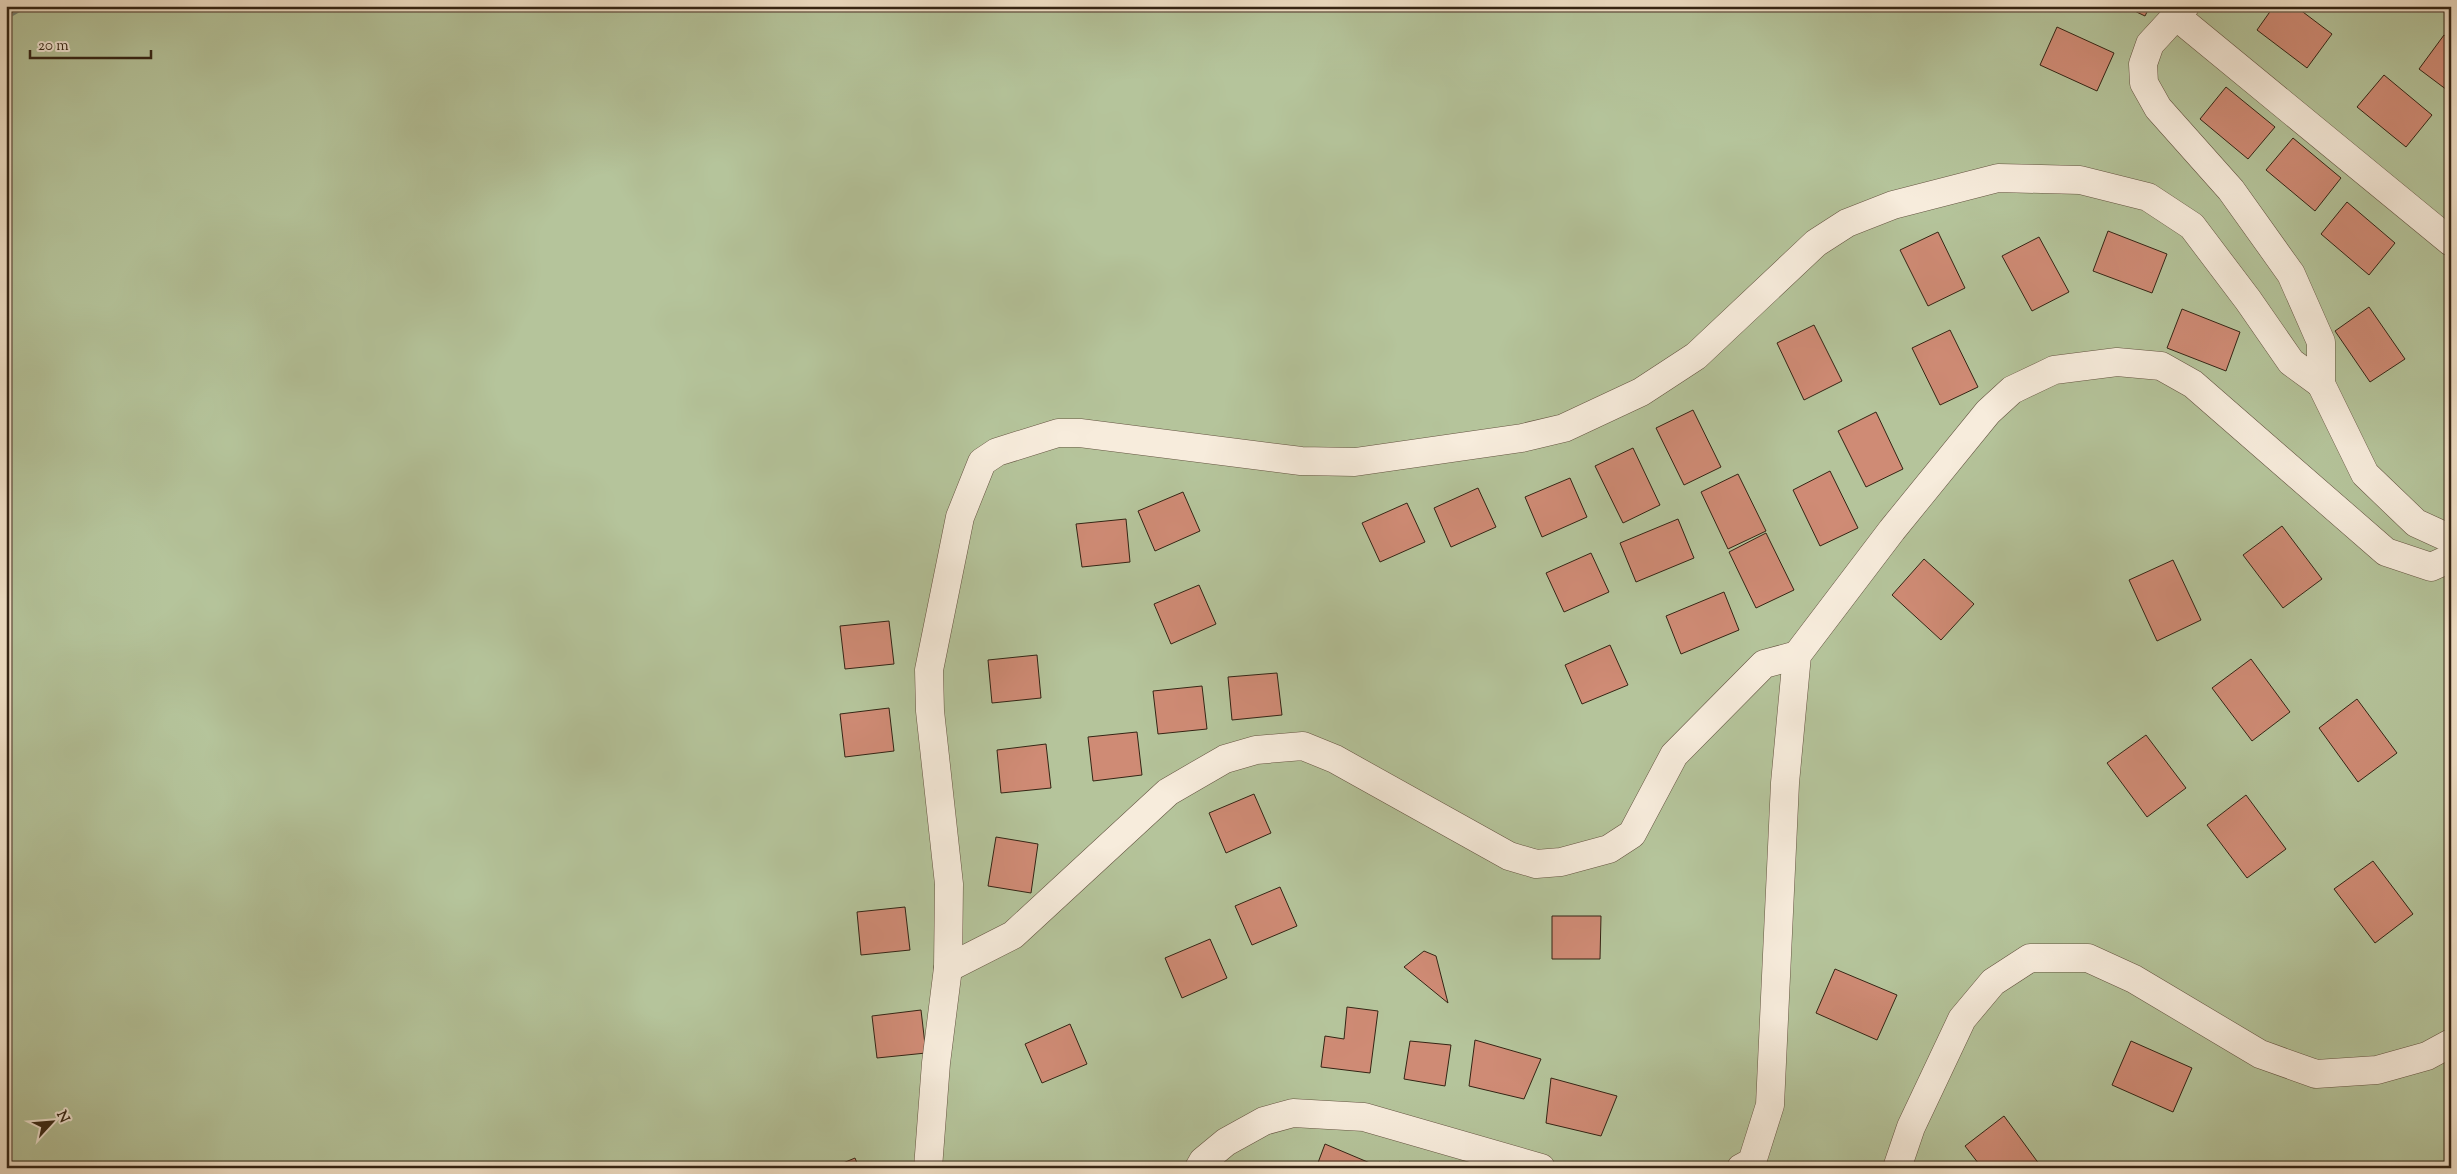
<svg xmlns="http://www.w3.org/2000/svg" width="2457" height="1174" viewBox="0 0 2457 1174" font-family="'Sorts Mill Goudy',serif">
<rect width="100%" height="100%" fill="#f2e2c9"/>
<filter id="stains"><feTurbulence type="fractalNoise" baseFrequency=".004" numOctaves="4"/><feColorMatrix values="0 0 0 0 .2 0 0 0 0 .09 0 0 0 0 .02 0 0 0 .5 -.17"/></filter>
<radialGradient id="worn" r=".72"><stop offset=".6" stop-color="#630" stop-opacity="0"/><stop offset="1" stop-color="#630" stop-opacity=".3"/></radialGradient>
<rect fill="#b5c49b" stroke="#747458" x="6" y="6" width="2445" height="1162"/>
<g fill="none" stroke-linecap="round" stroke-linejoin="round">
<path stroke="#728075" stroke-width="12" d="M6,13L18,6"/>
</g>
<g fill="#cf8b75" stroke="#342414">
<path d="M2124,6H2150L2145,16Z"/>
<path d="M2274,6H2295L2332,34L2307,68L2257,30Z"/>
<path d="M2057,27L2114,53L2097,91L2040,65Z"/>
<path d="M2444,35L2451,40V93L2419,69Z"/>
<path d="M2384,75L2432,115L2406,147L2357,107Z"/>
<path d="M2226,87L2275,127L2248,159L2200,119Z"/>
<path d="M2293,138L2341,178L2315,211L2266,170Z"/>
<path d="M2347,202L2395,243L2369,275L2321,234Z"/>
<path d="M2108,231L2167,254L2152,293L2093,271Z"/>
<path d="M1938,232L1965,288L1928,306L1900,250Z"/>
<path d="M2039,237L2069,292L2032,311L2002,256Z"/>
<path d="M2369,307L2405,359L2370,382L2335,331Z"/>
<path d="M2182,309L2240,332L2226,371L2167,348Z"/>
<path d="M1814,325L1842,381L1804,400L1777,343Z"/>
<path d="M1950,330L1978,387L1940,405L1912,348Z"/>
<path d="M1693,410L1721,467L1684,485L1656,428Z"/>
<path d="M1876,412L1903,469L1866,487L1838,431Z"/>
<path d="M1633,448L1660,505L1623,523L1595,466Z"/>
<path d="M1830,471L1858,528L1820,546L1793,490Z"/>
<path d="M1738,474L1766,531L1728,549L1701,492Z"/>
<path d="M1570,478L1587,517L1542,537L1525,497Z"/>
<path d="M1478,488L1496,527L1451,547L1434,508Z"/>
<path d="M1183,492L1200,531L1155,551L1138,511Z"/>
<path d="M1407,503L1425,542L1380,562L1362,523Z"/>
<path d="M1126,519L1130,562L1082,567L1076,524Z"/>
<path d="M1678,519L1694,558L1636,582L1620,543Z"/>
<path d="M2282,526L2322,579L2283,608L2243,555Z"/>
<path d="M1766,533L1794,590L1756,608L1729,552Z"/>
<path d="M1591,553L1609,592L1564,612L1546,573Z"/>
<path d="M1924,559L1974,604L1941,640L1892,595Z"/>
<path d="M2173,560L2201,620L2157,641L2129,580Z"/>
<path d="M1199,585L1216,624L1171,644L1154,604Z"/>
<path d="M1724,592L1739,630L1681,654L1666,616Z"/>
<path d="M889,621L894,664L845,669L840,626Z"/>
<path d="M1610,645L1628,685L1582,704L1565,665Z"/>
<path d="M1037,655L1041,698L992,703L988,660Z"/>
<path d="M2251,659L2290,712L2252,741L2212,688Z"/>
<path d="M1277,673L1282,715L1232,720L1228,677Z"/>
<path d="M1202,686L1207,729L1158,734L1153,691Z"/>
<path d="M2357,699L2397,753L2358,782L2319,728Z"/>
<path d="M889,708L894,751L845,757L840,714Z"/>
<path d="M1137,732L1142,775L1093,781L1088,737Z"/>
<path d="M2146,735L2186,788L2147,817L2107,763Z"/>
<path d="M1046,744L1051,788L1001,793L997,750Z"/>
<path d="M1254,794L1271,833L1226,853L1209,813Z"/>
<path d="M2246,795L2286,849L2247,878L2207,825Z"/>
<path d="M996,837L1038,844L1031,893L988,886Z"/>
<path d="M2373,861L2413,914L2375,943L2334,889Z"/>
<path d="M1280,887L1297,926L1252,945L1235,906Z"/>
<path d="M905,907L910,950L861,955L857,912Z"/>
<path d="M1552,916H1601L1600,959H1552Z"/>
<path d="M1210,939L1227,978L1182,998L1165,958Z"/>
<path d="M1424,951L1436,956L1448,1003L1404,967Z"/>
<path d="M1835,969L1897,995L1877,1040L1816,1013Z"/>
<path d="M1347,1007L1378,1011L1370,1073L1321,1067L1325,1036L1344,1039Z"/>
<path d="M921,1010L926,1053L877,1058L872,1016Z"/>
<path d="M1070,1024L1087,1064L1042,1083L1025,1044Z"/>
<path d="M1475,1040L1541,1059L1524,1099L1469,1086Z"/>
<path d="M1410,1041L1451,1045L1445,1086L1404,1079Z"/>
<path d="M2131,1041L2192,1068L2173,1112L2112,1085Z"/>
<path d="M1551,1078L1617,1096L1601,1136L1546,1123Z"/>
<path d="M2004,1116L2042,1168H1982L1965,1146Z"/>
<path d="M1325,1144L1370,1163L1368,1168H1316Z"/>
<path d="M855,1158L859,1168H831Z"/>
<path d="M1399,1162L1413,1168H1396Z"/>
</g>
<g fill="none" stroke-linecap="round" stroke-linejoin="round">
<g stroke="#645441" stroke-width="29">
<g id="minor">
<path d="M2185,6L2150,44L2143,64L2144,83L2158,108L2231,190L2291,274L2321,342V384L2365,474L2416,523L2451,539"/>
<path d="M2176,16L2451,242"/>
<path d="M948,968L1013,935L1168,792L1225,759L1256,750L1303,746L1335,759L1509,856L1536,864L1561,862L1609,849L1632,834L1674,755L1764,664L1797,655"/>
<path d="M928,1168L936,1063L948,968L949,884L930,711L929,670L960,517L982,462L997,452L1058,433H1080L1301,461L1355,462L1522,438L1564,428L1641,392L1696,356L1816,243L1847,223L1893,205L1998,178L2080,180L2148,197L2192,226L2248,300L2291,362L2321,384"/>
<path d="M1199,1168L1203,1161L1226,1142L1264,1121L1293,1113L1364,1117L1541,1168"/>
<path d="M1741,1168L1752,1162L1770,1105L1785,783L1797,655L1892,530L1988,412L2012,390L2054,370L2117,362L2161,366L2193,384L2386,552L2431,567L2451,558"/>
<path d="M1897,1168L1911,1127L1962,1019L1993,982L2030,958H2088L2134,979L2260,1054L2316,1074L2377,1070L2427,1056L2451,1043"/>
</g>
</g>
<use href="#minor" stroke="#f7ecdc" stroke-width="28"/>
</g>
<rect width="2457" height="1174" fill="none" stroke="#f2e2c9" stroke-width="25"/>
<rect x="8" y="8" width="2442" height="1159" fill="none" stroke="#342414" stroke-width="2.5"/>
<rect x="12" y="12" width="2432" height="1149" fill="none" stroke="#342414"/>
<g transform="translate(52 1122) rotate(64)" stroke="#f7ecdc" stroke-width="4" paint-order="stroke">
<path d="M0-4L9 19L0 12L-9 19Z" fill="#342414"/>
<text y="-8" font-size="14" font-weight="bold" text-anchor="middle" fill="#342414">N</text>
</g>
<path d="M30 50v8h121v-8" fill="none" stroke="#342414" stroke-width="2.5"/>
<text x="38" y="50" font-size="15" fill="#342414" stroke="#f7ecdc" stroke-width="4" paint-order="stroke">20 m</text>
<rect width="100%" height="100%" filter="url(#stains)"/>
<rect width="100%" height="100%" fill="url(#worn)"/>
</svg>
